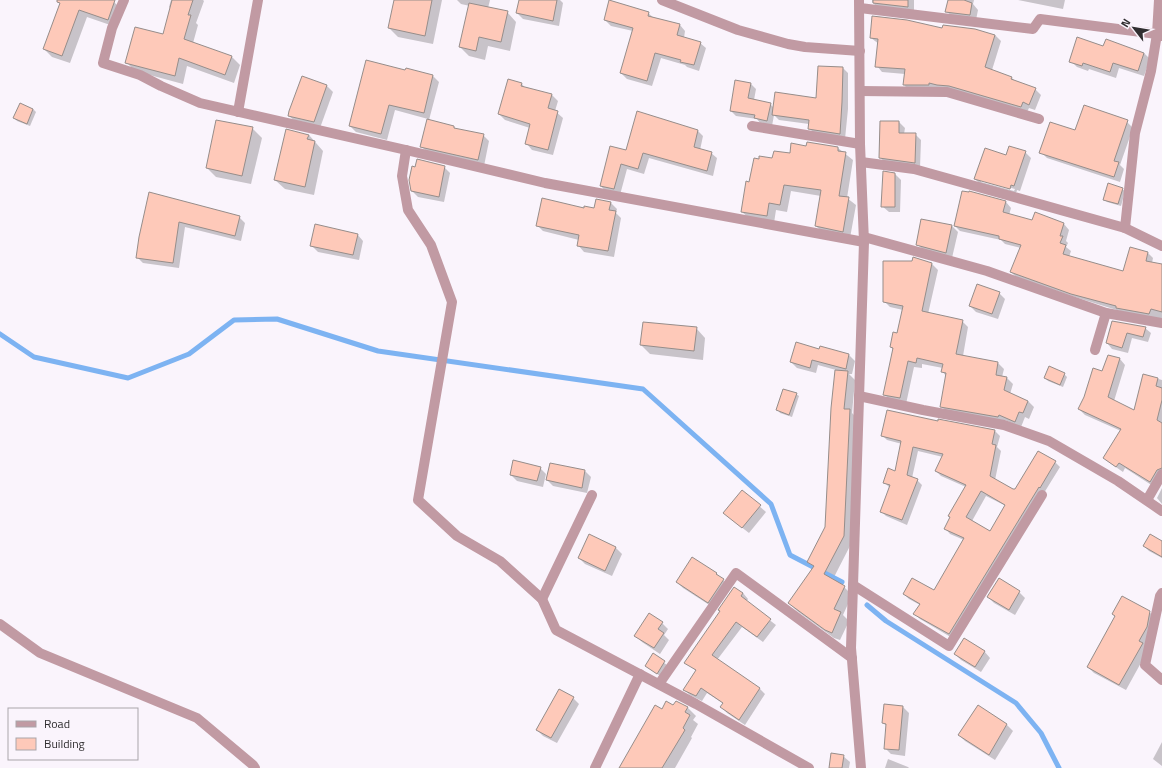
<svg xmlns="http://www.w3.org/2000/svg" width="1162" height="768" viewBox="0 0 1162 768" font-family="'Titillium Web',sans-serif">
<rect width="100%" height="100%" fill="#faf4fc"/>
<g fill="#0003" fill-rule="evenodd">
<path d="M62,0H107L114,2L122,10L116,27L87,17L70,63L52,57L44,49Z"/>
<path d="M171,0H203L204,1L196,23L198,25L193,43L232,57L240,65L234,83L187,66L183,84L135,71L127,63L164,35L171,9L169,7Z"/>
<path d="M395,0H442L433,44L398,37L389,28Z"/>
<path d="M457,0H490L488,8L507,12L516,22L510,51L488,46L485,60L469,56L460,47L470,6L461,4Z"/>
<path d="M520,0H560L563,3L559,26L523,19L517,13Z"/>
<path d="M872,0H914V13L878,8L872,2Z"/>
<path d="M949,0H974L973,4L978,10L976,20L953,17L947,12Z"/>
<path d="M1018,0H1065L1063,9Z"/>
<path d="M648,13L654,18L680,25L685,31L684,38L700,43L706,48L699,71L687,67L685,65L661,58L652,86L627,79L621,73L633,31L611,26L605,20Z"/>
<path d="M943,29L995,35L1001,41L992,70L1012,78L1016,82L1035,89L1041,95L1035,110L1029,108L1027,112L956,91H910L904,85L905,74L882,72L877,66L879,44L871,38Z"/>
<path d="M1104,47L1144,53L1150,59L1144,76L1119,68L1116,78L1089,69L1088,71L1077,67L1071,61Z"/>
<path d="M843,68L848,73V109L845,139L815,134L809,128V124L779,120L774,115L772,126L760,123L757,119L736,116L731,111L751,84L756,89L754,100L770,104L774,108L817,99Z"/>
<path d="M406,71L433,76L439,82L429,120L454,127L456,129L483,135L489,141L484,166L427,152L421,146L428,119L395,110L387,140L356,132L350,126Z"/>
<path d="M522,84L525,88L552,95L558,101L555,111L563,118L553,155L532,150L526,143L530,128L505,120L499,114Z"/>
<path d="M327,86L333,92L320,128L296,122L289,116Z"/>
<path d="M20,104L33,109L36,112L30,126L17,121L14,118Z"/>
<path d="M899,122L905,128L904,134H915L921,140L920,168L885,163L880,157Z"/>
<path d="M1127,122L1133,128L1120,165L1124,169L1120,182L1047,158L1041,152L1076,131Z"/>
<path d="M252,128L262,138L251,184L216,177L207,168Z"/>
<path d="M697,130L703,136L700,150L711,153L717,158L713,176L649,158L644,174L627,169L620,195L606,192L601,186L611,147L627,152Z"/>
<path d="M309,135L323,151L314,195L285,189L275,180Z"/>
<path d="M807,147L838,148L853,160L847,198L856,205L850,238L823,233L816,226L821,196L791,191L787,212L776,210L774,223L750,219L742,212L750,183L773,159L791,155Z"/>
<path d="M1025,152L1031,158L1020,191L1017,190L1016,194L981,185L975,179L1007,156ZM981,180L1015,189L1014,191L981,182Z"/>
<path d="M444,167L450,173L444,202L418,197L412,191Z"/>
<path d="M895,174L901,180L900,212H889L882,206Z"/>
<path d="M1122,189L1125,191L1121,206L1107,202L1104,199Z"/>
<path d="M1006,202L1011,208L1009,215L1032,221L1035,213L1064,224L1069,230L1066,241L1068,243L1066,247L1071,251L1069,257L1124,272L1148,253L1153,258L1152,263L1162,265V320L1120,311L1078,298L1016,277L1011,272L1021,248L1005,244L1001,240L960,231L955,226Z"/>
<path d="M186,203L239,217L245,223L241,241L185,227L179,268L143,263L137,257Z"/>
<path d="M611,203L617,209L616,213L621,218L614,257L584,252L578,245L579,240L543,231L537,225L585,209H595Z"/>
<path d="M922,220L952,226L958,232L952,258L923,250L917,244Z"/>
<path d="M357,234L363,241L359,260L318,252L312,246Z"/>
<path d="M914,259L932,264L938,270L928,314L962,321L968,327L963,356L998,363L1004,369L1002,377L1007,378L1013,384L1010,394L1028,401L1034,407L1029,419L1025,417L1021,427L1005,420L1004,423L947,412L941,406L946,376L942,371L943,368L922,364V368L914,367L906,404L890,400L884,394L893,350L891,347L897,334L903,310L890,307L884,301L913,262Z"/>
<path d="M999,293L1005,299L998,319L976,312L970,306Z"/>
<path d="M1113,322L1145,328L1151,333L1148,342L1132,338L1128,353L1112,349L1107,343Z"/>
<path d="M696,328L705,338L703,360L650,354L641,345Z"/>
<path d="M820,348L849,355L855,361L852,374H849L855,380L852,413L857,418L851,544L832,581L844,587L852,595L843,615L849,621L840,640L834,638L797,611L789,603L814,568L808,562L826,528L836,370L818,365L816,373L797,368L791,362L820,350Z"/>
<path d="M1120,359L1125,365L1114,401L1134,412L1144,375L1162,380V477L1156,488L1125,468L1123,472L1110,463L1104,458L1121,431L1085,415L1079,409L1103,372Z"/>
<path d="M1064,374L1067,377L1063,387L1048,381L1045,378Z"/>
<path d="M796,394L799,396L792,417L780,413L778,410Z"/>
<path d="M939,421L995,431L1000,436L997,447L1001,451L995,480L1015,490L1038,452L1055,462L1060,467L954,639L920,619L915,614L920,605L909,599L904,594L934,592L964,540L950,534L945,528L966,487L941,476L936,471L943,457L918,451L912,478L917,480L922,485L907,525L886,516L881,511L890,488L884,482L895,472L902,444L887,440L882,435L939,422ZM986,496L1006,506L991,532L972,521Z"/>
<path d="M540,468L546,474L543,487L517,481L511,475Z"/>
<path d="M585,471L591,477L587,493L553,486L547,480Z"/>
<path d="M1162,488V504L1157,498Z"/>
<path d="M742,491L766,512L749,533L731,519Z"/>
<path d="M589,536L616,548L622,554L612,576L585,564L579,558Z"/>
<path d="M1162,540V558L1149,551L1144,546L1161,542Z"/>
<path d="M716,573L729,586L714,608L683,588L677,582Z"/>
<path d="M1019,592L1025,598L1015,615L994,603L988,597Z"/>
<path d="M743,593L748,599L746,602L776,625L763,642L742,627L717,660L760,689L765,694L745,725L727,713L722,707L724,704L707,693L702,701L690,695L684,690L697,672L686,662Z"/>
<path d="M1149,612L1156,618L1148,650L1126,690L1094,673L1088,667L1115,617L1113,614Z"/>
<path d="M662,623L668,629L664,635L669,640L660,654L642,642L636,636Z"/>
<path d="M984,651L990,658L981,672L961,660L955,654Z"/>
<path d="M653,655L667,665L660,676L646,666Z"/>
<path d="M573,698L579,704L557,743L543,736L537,730Z"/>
<path d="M676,702L688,708L696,716L693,720L698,724L691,737L692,738L675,768H621L662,710L673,706Z"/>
<path d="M885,705L903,707L909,713L905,756L891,754L885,748L887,726L883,723Z"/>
<path d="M978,706L1007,725L1013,731L995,760L965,741L959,735Z"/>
<path d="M1162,742V766L1153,759Z"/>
<path d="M843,756L850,762L849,768H830Z"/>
<path d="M888,759L908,767L909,768H885Z"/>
</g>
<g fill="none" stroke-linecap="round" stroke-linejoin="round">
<g stroke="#7db3f2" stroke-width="5">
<path d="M0,334L34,357L128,378L189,354L234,320L277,319L378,351L643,389L771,504L790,555L842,582"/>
<path d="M867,605L886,621L1016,703L1041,733L1059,768"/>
</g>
</g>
<g fill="#fec9b9" stroke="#968d8a" fill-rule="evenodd">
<path d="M57,0H115L108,20L79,10L62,56L43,49L60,3L57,2Z"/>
<path d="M172,0H193L188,15H191L184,39L232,56L225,75L179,58L175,76L125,63L135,27L163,34Z"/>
<path d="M394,0H432L425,36L388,28Z"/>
<path d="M519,0H557L553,21L516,13Z"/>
<path d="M609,0L649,12L648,16L680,24L677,35L701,42L694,65L680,62L681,60L655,53L647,81L620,73L633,28L604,20Z"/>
<path d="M873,0H908V7L873,3Z"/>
<path d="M948,0H964L972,3L970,15L945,12Z"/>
<path d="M469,3L508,11L501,42L479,37L476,51L459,47Z"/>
<path d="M872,16L907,20L942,28L943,25L975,29L995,35L985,67L1012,77L1011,79L1036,88L1029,105L1023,102L1021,107L949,86L937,85L929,83V85H903L905,69L875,67L878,39L870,38Z"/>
<path d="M1077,37L1103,46L1106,39L1144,53L1138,71L1113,63L1110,72L1083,63L1082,66L1069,62Z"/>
<path d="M366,60L405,70L406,68L433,75L424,113L389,105L381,134L349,126Z"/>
<path d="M818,66L843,67L842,102L840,134L808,129L809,120L772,115L775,92L816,98Z"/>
<path d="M302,76L327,85L314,122L288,116L289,111Z"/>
<path d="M508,79L522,83L521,86L552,94L548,108L558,111L548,150L525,144L530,124L498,114Z"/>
<path d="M735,80L751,83L748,98L771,103L767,121L754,118L755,115L730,111Z"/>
<path d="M20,103L33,109L27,124L13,118Z"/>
<path d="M1084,105L1128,120L1114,161L1119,162L1114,177L1039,153L1050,122L1075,130Z"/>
<path d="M637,111L698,130L694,147L712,152L707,171L643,153L638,169L621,164L614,189L600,186L610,146L626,150Z"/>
<path d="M427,119L454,126V128L484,134L478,160L420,147Z"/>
<path d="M216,120L253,127L242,176L206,168Z"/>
<path d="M880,121H899V133H916L915,163L879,158Z"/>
<path d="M286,129L309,135L307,139L315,141L305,187L274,180Z"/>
<path d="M807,142L838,147V151L846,152L839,196L849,197L843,232L815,226L821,190L784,185L780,205L769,203L767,216L741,212L746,181L749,182L754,158L759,159V156L772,158L774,151L790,153L791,143L806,146Z"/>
<path d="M1009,146L1026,151L1014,186L1011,185L1010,189L974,179L985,148L1006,155Z"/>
<path d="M417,159L445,166L439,197L411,191L409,180L412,166L415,167Z"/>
<path d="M883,171L895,173V207H881Z"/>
<path d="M1108,183L1123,188L1118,204L1103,200Z"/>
<path d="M962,191L969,192V191L1006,201L1003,212L1032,220L1035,212L1064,223L1060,236H1063L1060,243L1066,245L1063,254L1123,271L1130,247L1148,252L1146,261L1162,264V312L1151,309L1149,314L1116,308V306L1071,294L1010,272L1021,245L999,239V236L954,226Z"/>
<path d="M149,192L240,216L235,236L179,222L173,263L136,258L139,237Z"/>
<path d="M542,198L584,208V206L594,208L596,199L611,202L609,210L616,211L608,251L577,246L579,235L536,226Z"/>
<path d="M921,219L952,225L946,253L916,245Z"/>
<path d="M315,224L358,234L353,255L310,246Z"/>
<path d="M913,257L932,263L922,311L963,320L956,354L998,362L996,375L1007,377L1004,390L1028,401L1023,413L1019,412L1015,422L999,415L998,417L940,407L946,373L941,372L943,364L917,358L916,363L908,361L900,398L883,395L893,348L890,347L893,332L897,333L903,306L883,302V261H912Z"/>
<path d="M977,284L1000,292L992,314L969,306Z"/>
<path d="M1112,321L1146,327L1143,337L1127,333L1122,348L1106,343Z"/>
<path d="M643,322L697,327L694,351L640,345Z"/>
<path d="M796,342L819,349L820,346L849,354L846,369L812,360L810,368L790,362Z"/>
<path d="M1108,355L1120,358L1108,397L1134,410L1143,374L1158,378L1156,386L1162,388V400L1157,420L1162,423V468L1157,470L1150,482L1119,463L1116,467L1103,458L1121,429L1078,409L1084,397L1093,368L1102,371Z"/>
<path d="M1049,366L1065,373L1060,385L1044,378Z"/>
<path d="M835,370L848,371L844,409H850L844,536L824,574L845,586L834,609L841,612L832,633L825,630L788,603L814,566L807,562L825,527L831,408Z"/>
<path d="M783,389L797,393L789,415L776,410Z"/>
<path d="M887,410L938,421V419L995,430L992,444L996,445L990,476L1013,489H1015L1038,451L1056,461L1040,488L1039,487L949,634L913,614L920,604L903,594L912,578L934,590L964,538L944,529L950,517L948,516L966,485L935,471L943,454L913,447L907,475L918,479L902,520L880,512L890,485L883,483L888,468L895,471L901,441L881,436ZM981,491L1005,505L990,531L966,517Z"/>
<path d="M513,460L541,467L537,481L510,475Z"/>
<path d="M550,463L585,470L582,488L546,480Z"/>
<path d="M742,490L761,505L742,528L723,513Z"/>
<path d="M589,534L616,547L605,571L578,558Z"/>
<path d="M1150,534L1162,541V557L1143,546Z"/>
<path d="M692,557L717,573L716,574L724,579L708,603L676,582Z"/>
<path d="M999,578L1020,591L1009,610L987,597Z"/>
<path d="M734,587L743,593L741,596L771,619L757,637L736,622L712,655L760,688L739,720L720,707L723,703L701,688L696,696L683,690L696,670L684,663L720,611L718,610Z"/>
<path d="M1122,596L1150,611L1147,627L1139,641L1143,643L1119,685L1087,667L1115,616L1112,614Z"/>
<path d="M649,613L663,622L658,629L664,633L654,648L634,636Z"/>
<path d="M964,638L985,651L975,667L954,654Z"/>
<path d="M653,653L665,661L657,674L645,666Z"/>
<path d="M559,689L574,697L551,738L536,730Z"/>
<path d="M666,701L673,705L676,701L688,707L685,712L690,715L683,728L685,730L662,768H619L655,705L662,709Z"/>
<path d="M884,704L903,706L899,750L884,749L886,724L882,723Z"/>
<path d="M978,705L1007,724L989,755L958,735Z"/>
<path d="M831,753L844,755L842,768H829Z"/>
</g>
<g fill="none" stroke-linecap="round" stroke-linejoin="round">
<g stroke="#c19aa3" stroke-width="10">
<path d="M124,0L112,28L103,63L140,75L161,86L200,103L406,150L545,183L864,242"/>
<path d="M662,0L738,30L788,44L805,47L860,51"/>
<path d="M860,8L1033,29L1040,19L1157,34L1162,36"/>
<path d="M860,91L947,92L1039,119"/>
<path d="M238,112L258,0"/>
<path d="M752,126L860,144"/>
<path d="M406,150L402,176L408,210L431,245L452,302L418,500L457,536L500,561L542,599L556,630L696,704L809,768"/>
<path d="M861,162L914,169L1125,228L1162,246"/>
<path d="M1125,228L1135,133L1151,71L1157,34L1159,0"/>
<path d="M864,237L987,271L1106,313L1162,323"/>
<path d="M1095,350L1106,313"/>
<path d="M859,396L923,410L1004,425L1049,441L1118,481L1162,511"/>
<path d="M1147,500L1162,474"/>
<path d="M853,585L949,646L1042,495"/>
<path d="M1162,593L1160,596L1145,665L1162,680"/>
<path d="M542,599L592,495"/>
<path d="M0,624L40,653L197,718L253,765L255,768"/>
<path d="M659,684L736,573L852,658"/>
<path d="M595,768L640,674"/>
</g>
<path stroke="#c19aa3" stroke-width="10" d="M859,0L860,144L864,242L851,648L861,768"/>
</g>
<rect x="8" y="708" width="130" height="52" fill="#faf4fc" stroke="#a9a5aa"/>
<rect x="16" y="721" width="20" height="6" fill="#c19aa3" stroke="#a9a5aa"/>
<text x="44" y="728" font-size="12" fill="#302e30">Road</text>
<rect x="16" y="738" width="20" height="12" fill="#fec9b9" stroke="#a9a5aa"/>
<text x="44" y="748" font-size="12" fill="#302e30">Building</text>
<g transform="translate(1134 28) rotate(301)" stroke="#faf4fc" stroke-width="3" paint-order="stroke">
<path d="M0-3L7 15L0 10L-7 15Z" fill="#302e30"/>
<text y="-6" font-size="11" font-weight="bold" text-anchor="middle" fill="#302e30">N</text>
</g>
</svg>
